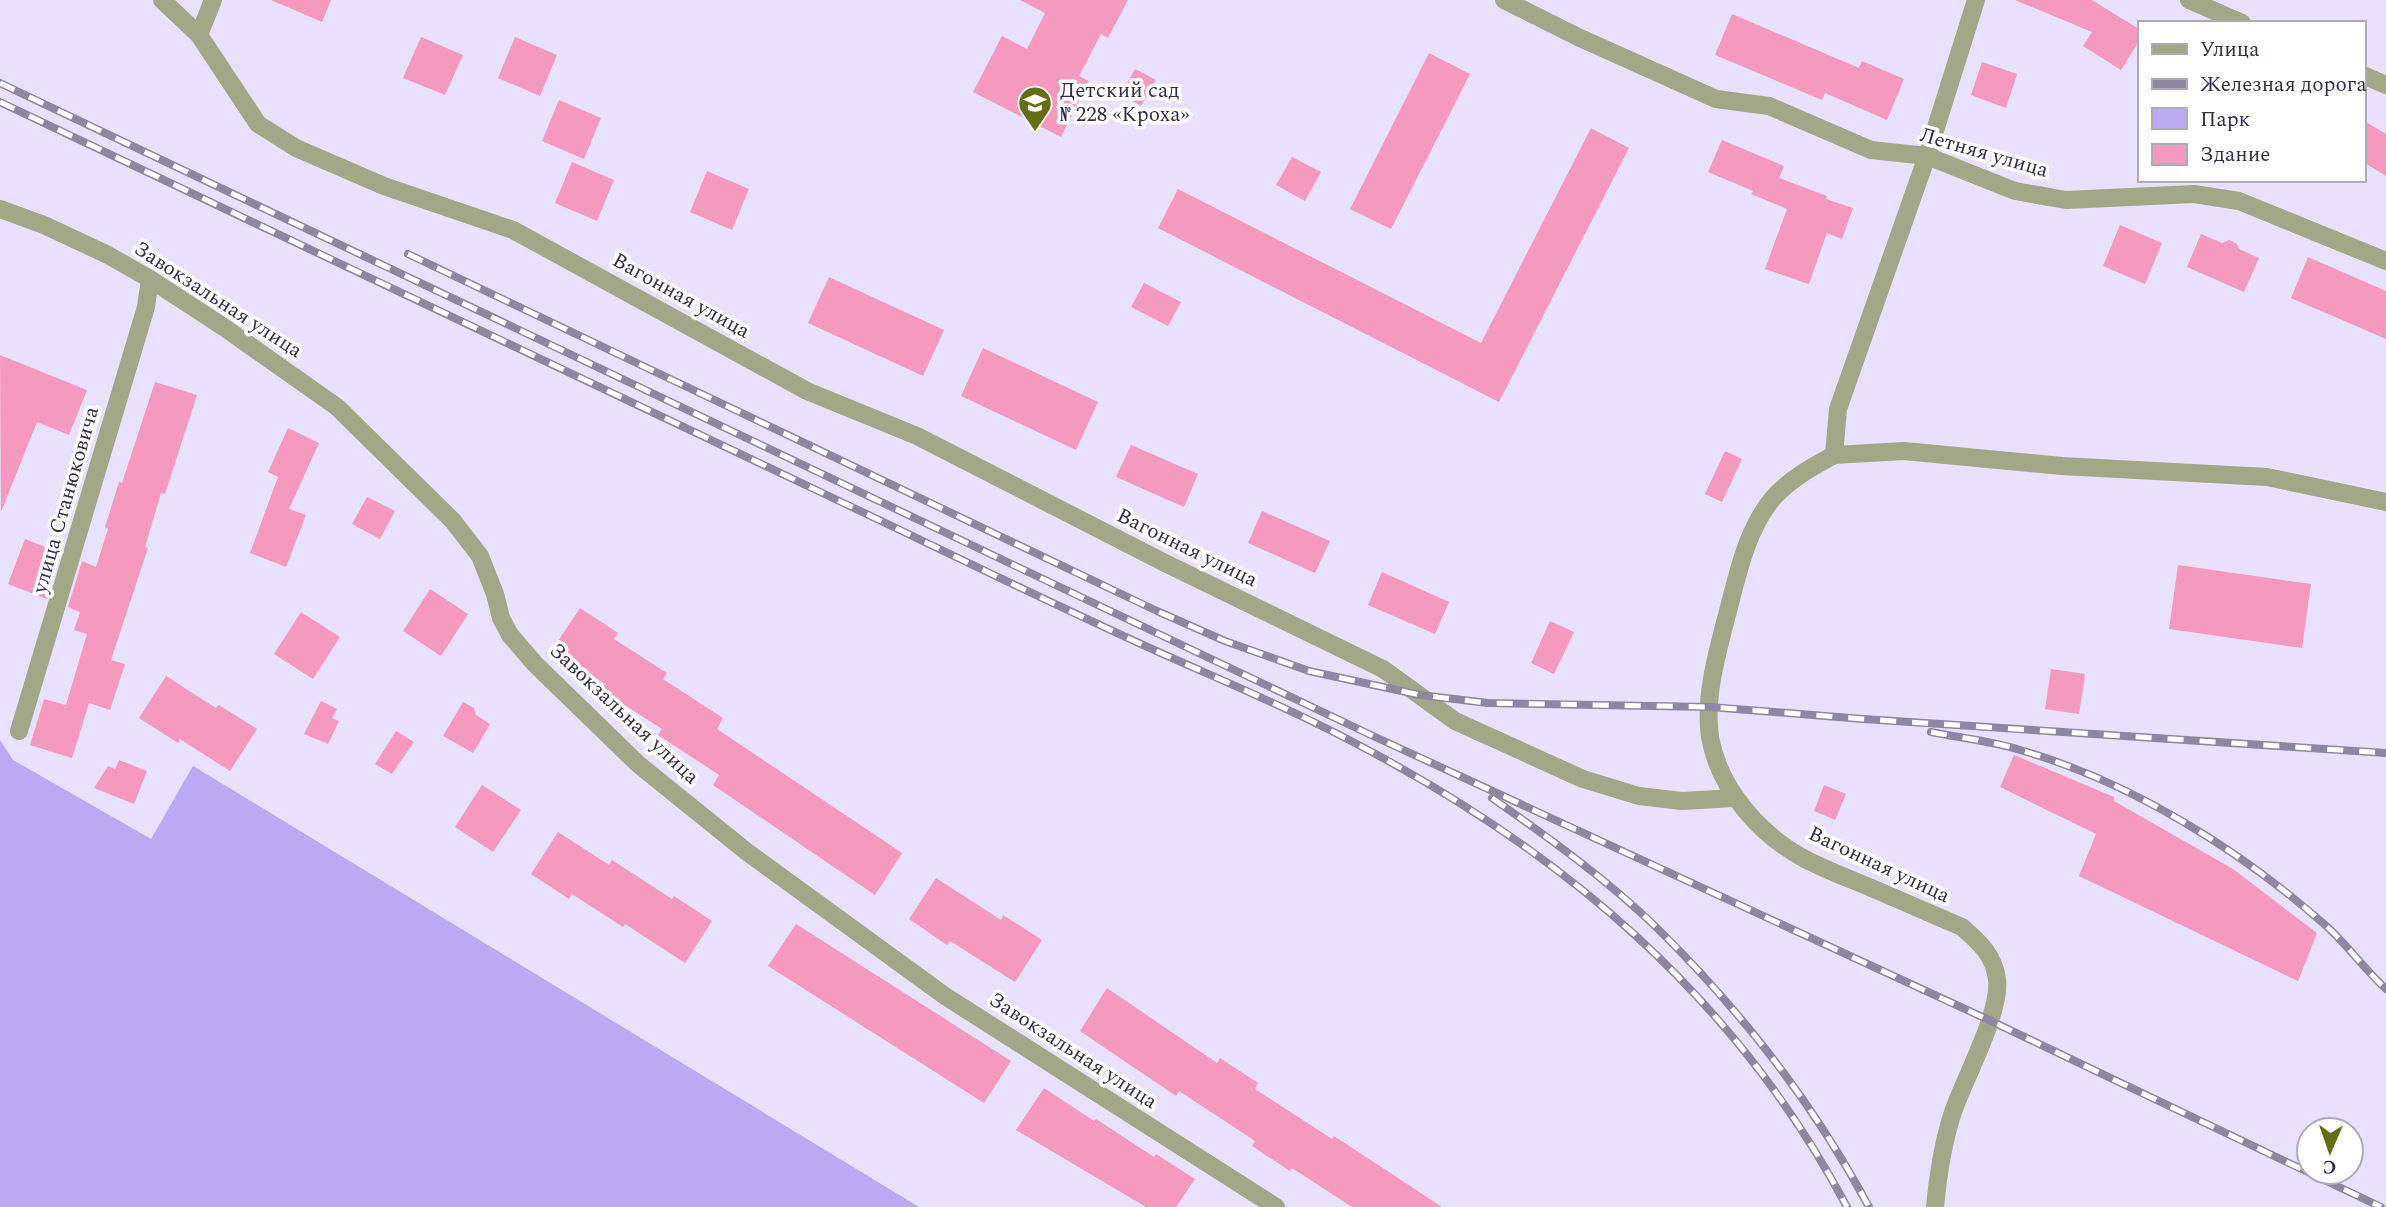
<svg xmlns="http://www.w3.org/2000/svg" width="2386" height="1207" viewBox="0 0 2386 1207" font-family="Spectral,serif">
<rect width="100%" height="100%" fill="#e8e1ff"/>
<path fill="#bba9f3" d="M0,740L13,760L151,839L193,766L919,1207H0Z"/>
<g fill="#f59abe">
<path d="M271,0H331L322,22Z"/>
<path d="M1020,0H1128L1108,38L1101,34L1079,76L1089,81L1061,137L973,92L1002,36L1027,49L1045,13Z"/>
<path d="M2015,0H2092L2139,29V41L2121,70L2083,46L2092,32Z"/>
<path d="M1732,14L1859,68L1862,61L1904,79L1887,120L1825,93L1822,100L1715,55Z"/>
<path d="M421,37L463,55L445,95L403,78Z"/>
<path d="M515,37L557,55L540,96L498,78Z"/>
<path d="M1429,53L1470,74L1391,229L1350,209Z"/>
<path d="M1982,62L2017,74L2006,108L1971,95Z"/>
<path d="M1135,69L1156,80L1141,106L1121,94Z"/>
<path d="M559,100L601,118L584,159L542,141Z"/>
<path d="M2363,120L2386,134V176L2363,162Z"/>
<path d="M1591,128L1629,148L1499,402L1158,228L1178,189L1481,343Z"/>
<path d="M1722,140L1784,166L1779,178L1827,196L1826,199L1853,208L1842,239L1827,233L1809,284L1765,269L1787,209L1751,194L1753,191L1708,172Z"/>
<path d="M1292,157L1321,172L1305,201L1276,185Z"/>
<path d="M572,162L614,180L597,221L555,203Z"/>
<path d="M707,171L749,189L732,230L690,212Z"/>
<path d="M2120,225L2162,243L2145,284L2103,266Z"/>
<path d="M2201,234L2222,243L2229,240L2237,244L2239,249L2259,258L2244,292L2187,267Z"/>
<path d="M2308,257L2386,291V339L2291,298Z"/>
<path d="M829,277L944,330L923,376L808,323Z"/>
<path d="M1144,283L1181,302L1168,326L1131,307Z"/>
<path d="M983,348L1098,402L1076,450L961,396Z"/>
<path d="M0,355L87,390L69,435L37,422L1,512Z"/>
<path d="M155,382L197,395L165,494L161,493L145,547L148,548L111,660L125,664L110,710L89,703L72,758L30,745L44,699L66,705L87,634L74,630L80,612L68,607L82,561L96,567L108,529L105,527L119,482L122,483Z"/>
<path d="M288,428L319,443L289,509L306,515L286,567L250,553L278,477L268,472Z"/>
<path d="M1131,445L1198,474L1184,507L1116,477Z"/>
<path d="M1725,451L1742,459L1722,502L1705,494Z"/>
<path d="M367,497L395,511L380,539L352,524Z"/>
<path d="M1262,511L1330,541L1315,573L1248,543Z"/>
<path d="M25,539L60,553L47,599L8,584Z"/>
<path d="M2178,565L2311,584L2302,648L2169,629Z"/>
<path d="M1382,572L1449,602L1435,634L1368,605Z"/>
<path d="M430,589L468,614L441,656L403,631Z"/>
<path d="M580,608L618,633L614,639L667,673L663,679L723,718L717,729L902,853L875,895L713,785L719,775L658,735L662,729L601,690L605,684L552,650Z"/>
<path d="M301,612L340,637L313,679L274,654Z"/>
<path d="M1550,621L1574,632L1554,674L1531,663Z"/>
<path d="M2051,669L2085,674L2079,714L2045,709Z"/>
<path d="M166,676L216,708L219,705L257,729L230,771L180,739L178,743L139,718Z"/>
<path d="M321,701L337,709L332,718L339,721L328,744L304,734Z"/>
<path d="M463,702L474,708L476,715L490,724L473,753L443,736Z"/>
<path d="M396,731L414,742L392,774L375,764Z"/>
<path d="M2014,755L2114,797V801L2233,869L2317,933L2298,981L2079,876L2096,834L2000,787Z"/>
<path d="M119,760L147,771L134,804L94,788L108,766L115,769Z"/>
<path d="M482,785L521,810L493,852L455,827Z"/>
<path d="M1824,785L1846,794L1835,820L1814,811Z"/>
<path d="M558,832L609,865L612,860L672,899L674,896L712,921L685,963L625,924L623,927L572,894L569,899L531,874Z"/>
<path d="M936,878L1001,920L1003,915L1042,940L1015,982L950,941L947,945L909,919Z"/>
<path d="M796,924L1011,1061L984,1103L768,966Z"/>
<path d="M1107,988L1217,1063L1220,1058L1258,1083L1255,1089L1332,1139L1334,1136L1442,1207H1352L1292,1168L1290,1171L1252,1146L1255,1141L1179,1091L1176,1096L1080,1031Z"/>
<path d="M1044,1088L1094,1121L1096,1119L1154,1157L1156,1154L1195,1179L1176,1207H1146L1016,1130Z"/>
</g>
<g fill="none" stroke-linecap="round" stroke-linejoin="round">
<g stroke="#a1a787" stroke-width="18">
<path d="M162,0L199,35L258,124L296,148L384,186L513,230L807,391L917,436L1163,562L1383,669L1455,721L1583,779L1639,796L1682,801L1735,798"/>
<path d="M1504,0L1578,37L1716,99L1769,106L1871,150L1927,156L2015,191L2066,200L2194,194L2239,201L2386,261"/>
<path d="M2189,0L2242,23"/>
<path d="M199,35L213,0"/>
<path d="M2363,75L2386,85"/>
<path d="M0,209L44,225L108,255L150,279L225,328L337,407L453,521L480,556L495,594L501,618L510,635L535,664L638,764L747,852L945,996L1276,1207"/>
<path d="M1834,455L1904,451L2062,466L2267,477L2386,502"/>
<path d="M19,731L146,307L150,279"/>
<path d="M1935,1207C1938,1175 1943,1142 1953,1112C1965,1077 2001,1013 1997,979C1994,955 1979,942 1962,927C1931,914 1900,900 1869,887C1848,878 1826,870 1805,859C1760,835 1719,789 1710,737C1704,696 1718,650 1728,611C1738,573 1747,529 1773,498C1790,479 1812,467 1834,455L1838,409L1927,156L1976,0"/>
</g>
<g stroke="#8e87a4" stroke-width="8">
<g id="rail">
<path d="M0,83L1371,735L1991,1021L2381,1207"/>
<path d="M0,102C278,234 556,366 833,498C936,547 1038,597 1141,644C1211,676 1283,705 1351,741C1561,850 1735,996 1847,1207"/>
<path d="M408,254L1157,611L1225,641L1309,671L1420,695L1488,703L1710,707L1863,719L2386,753"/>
<path d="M1931,732C1961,738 1992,741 2020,750C2129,781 2239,849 2324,924C2346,943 2364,969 2386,989"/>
<path d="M1492,798C1549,838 1608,880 1658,929C1741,1011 1814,1104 1869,1207"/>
</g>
</g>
<use href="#rail" stroke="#fff" stroke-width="5" stroke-dasharray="16" stroke-linecap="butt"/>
</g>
<defs>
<g id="school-pin" transform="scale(1.75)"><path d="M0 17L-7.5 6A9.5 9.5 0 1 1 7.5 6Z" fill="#666e15" stroke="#fff"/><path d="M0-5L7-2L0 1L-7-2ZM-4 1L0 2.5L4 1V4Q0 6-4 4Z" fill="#fff"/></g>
</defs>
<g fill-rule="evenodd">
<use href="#school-pin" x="1035" y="103"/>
</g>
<g text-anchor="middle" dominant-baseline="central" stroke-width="7" stroke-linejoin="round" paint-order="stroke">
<g font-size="21" fill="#352e4a" stroke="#fff" text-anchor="start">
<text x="1060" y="91">Детский сад<tspan x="1060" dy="24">№ 228 «Кроха»</tspan></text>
</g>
<g font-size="21" fill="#352e4a" stroke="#fff">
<text transform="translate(1984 153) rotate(16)">Летняя улица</text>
<text transform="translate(681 296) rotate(29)">Вагонная улица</text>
<text transform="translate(218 300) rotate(33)">Завокзальная улица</text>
<text transform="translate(66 500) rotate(-74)">улица Станюковича</text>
<text transform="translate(1187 548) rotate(26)">Вагонная улица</text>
<text transform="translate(624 714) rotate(43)">Завокзальная улица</text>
<text transform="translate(1879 865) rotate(25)">Вагонная улица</text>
<text transform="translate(1073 1051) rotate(33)">Завокзальная улица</text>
</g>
</g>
<rect x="2138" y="21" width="228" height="161" fill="#ffffff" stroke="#aeabb7" stroke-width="2"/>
<rect x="2152" y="44" width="35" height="10" fill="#a1a787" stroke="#aeabb7" stroke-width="2"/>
<text x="2200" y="56" font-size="21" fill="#352e4a">Улица</text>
<rect x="2152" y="79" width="35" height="10" fill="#8e87a4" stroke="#aeabb7" stroke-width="2"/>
<text x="2200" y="91" font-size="21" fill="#352e4a">Железная дорога</text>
<rect x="2152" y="108" width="35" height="21" fill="#bba9f3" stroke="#aeabb7" stroke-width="2"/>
<text x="2200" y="126" font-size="21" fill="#352e4a">Парк</text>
<rect x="2152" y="144" width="35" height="21" fill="#f59abe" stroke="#aeabb7" stroke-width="2"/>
<text x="2200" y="161" font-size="21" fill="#352e4a">Здание</text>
<g transform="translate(2330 1151) rotate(182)"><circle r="33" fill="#ffffff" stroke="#aeabb7" stroke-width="2"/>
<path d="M0-5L12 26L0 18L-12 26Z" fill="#666e15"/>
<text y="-10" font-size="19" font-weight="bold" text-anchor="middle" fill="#352e4a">С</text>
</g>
</svg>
